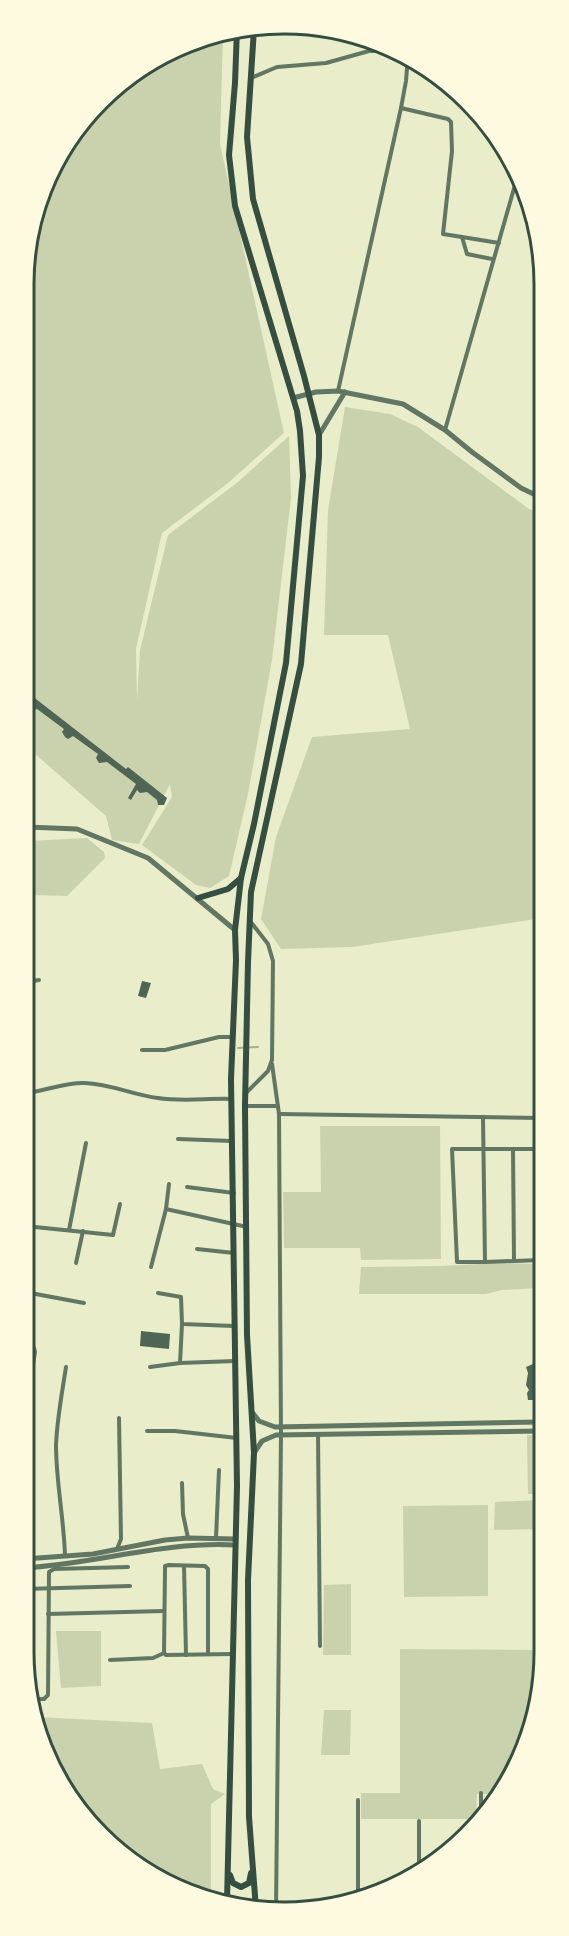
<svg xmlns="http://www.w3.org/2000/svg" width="569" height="1936" viewBox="0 0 569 1936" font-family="Raleway,sans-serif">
<rect width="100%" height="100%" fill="#e9edc9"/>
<g fill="#cad2ad">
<path d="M223,34L220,144L284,433L228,483L162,533L136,649L137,700L140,650L168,535L238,482L289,436L291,498L272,660L248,794L229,876L210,888L196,885L142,845L172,797L170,784L139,844L112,840L106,816L27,747L29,234L68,140L139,68Z"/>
<path d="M345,407L390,414L418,427L529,509L542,513V918L352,947L281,949L261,919L276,837L312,737L410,729L388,635H324L328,510Z"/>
<path d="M87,838L104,852L105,858L67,896L33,895L31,907H27V841Z"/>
<path d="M320,1126H440L441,1259L361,1260L360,1248H284L283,1192H321Z"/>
<path d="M498,1263L539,1264L540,1288L502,1290L486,1294H359L361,1267L442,1266Z"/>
<path d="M527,1435H541L540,1494H528Z"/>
<path d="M540,1500V1529L494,1530L495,1502Z"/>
<path d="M488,1505V1596L404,1597L403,1506Z"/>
<path d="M351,1584V1655H323L324,1585Z"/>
<path d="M56,1631H101V1686L61,1688Z"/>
<path d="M400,1649L540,1650V1702L510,1782L499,1794H477L476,1819H361V1793H400Z"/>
<path d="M324,1710H351L350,1755H321Z"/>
<path d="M37,1717L152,1723L160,1769L202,1764L213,1789L225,1794L211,1804V1896L169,1885L89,1824L44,1751Z"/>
</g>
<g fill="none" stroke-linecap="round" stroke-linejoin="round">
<path stroke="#a3b18a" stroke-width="2" d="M238,1048L258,1047"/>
</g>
<g fill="#4f6655">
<path d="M27,692L126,769L128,767L167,798L164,805H158L157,800L147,792L140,793L137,790L131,800L128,798L136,784L107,762L99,763L96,758L98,754L73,736L68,739L65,737L62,732L64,729L37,709L33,710L29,709L27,707Z"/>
<path d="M142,981L151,983L146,998L138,996Z"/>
<path d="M141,1331L170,1334L169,1349L140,1346Z"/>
<path d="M541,1363V1400H528L527,1393L529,1390L526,1385L528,1373L526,1367L533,1364L537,1366Z"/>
</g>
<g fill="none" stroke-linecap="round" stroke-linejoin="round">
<g stroke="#617663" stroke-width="4">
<path d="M251,78L277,67L326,63L369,51H393"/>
<path d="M401,108L448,119L451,122L452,151L443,234L462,237L467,254L492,259"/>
<path d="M462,237L499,243"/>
<path d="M338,391L401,108L406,81L408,56"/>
<path d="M445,430L519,171"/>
<path d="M26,982L39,980"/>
<path d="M142,1050H165L219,1037H232"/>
<path d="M272,1064L279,1114L281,1435L276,1911"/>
<path d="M26,1093C45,1091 66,1082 85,1083C111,1084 133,1095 158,1098C182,1102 208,1098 232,1099"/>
<path d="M245,1094L268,1071L272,1060L273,961L268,944L250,921"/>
<path d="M245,1106H278"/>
<path d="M279,1114L541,1118"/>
<path d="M483,1117L485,1262L541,1260"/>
<path d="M178,1139L232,1141"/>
<path d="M513,1149L514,1260"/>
<path d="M187,1187L234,1193"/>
<path d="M166,1209L247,1227"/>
<path d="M25,1226L113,1235L120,1204"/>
<path d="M69,1230L86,1143"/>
<path d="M197,1249L234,1253"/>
<path d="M485,1262H457L452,1149H541"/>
<path d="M76,1263L83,1231"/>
<path d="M151,1267L166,1209L169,1184"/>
<path d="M25,1292L84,1303"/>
<path d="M158,1293L181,1297L182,1324L234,1326"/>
<path d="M182,1324L180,1363L235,1361"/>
<path d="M150,1367L180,1363"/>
<path d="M25,1415L35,1352L34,1348L25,1345"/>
<path d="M147,1431H175L237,1438"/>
<path d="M318,1434L320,1646"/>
<path d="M25,1458V1459"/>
<path d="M182,1483L183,1514L188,1538"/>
<path d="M216,1538L219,1470"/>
<path d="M117,1549L121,1539L119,1418"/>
<path d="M65,1556C64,1519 56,1482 56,1445C57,1419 62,1393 66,1367"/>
<path d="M184,1566L186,1655"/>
<path d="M24,1589L130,1586"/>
<path d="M25,1589L28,1670"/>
<path d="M48,1614L164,1611"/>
<path d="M164,1653L165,1570V1566L169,1565L205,1566L208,1569V1654"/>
<path d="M110,1660L153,1658L164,1653L166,1655L233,1654"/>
<path d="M33,1699H44L48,1695L49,1572L54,1569L128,1567"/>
<path d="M358,1800V1900"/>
<path d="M481,1815V1793"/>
<path d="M419,1821V1870"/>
</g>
<g stroke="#617663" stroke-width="5">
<path d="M293,398L316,392L338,391L403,404L445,430L472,452L521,488L542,498"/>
<path d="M319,435L345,392"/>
<path d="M27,827L77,829L148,858L235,930"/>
<path d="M252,1412L259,1421L275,1427L541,1422"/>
<path d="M254,1453L262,1441L276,1435L541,1431"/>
<path d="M24,1559L93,1554L165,1540L188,1538L235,1539"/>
<path d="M24,1568C95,1564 164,1541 235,1545"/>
</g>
<g stroke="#344e41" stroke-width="6">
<path d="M254,29L247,137L253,199L304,376L319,435V457L301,664L251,892L248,962L245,1106L247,1335L254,1453L248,1580L249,1817L256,1909"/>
<path d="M198,898L228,889L241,878"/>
<path d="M230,1875L233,1883L241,1887L249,1883L251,1873"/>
<path d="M227,1901L237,1486L231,1079L236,960L235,930L241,878L254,824L286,663L303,476L300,431L297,411L235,206L229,155L235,83L237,29"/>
</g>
</g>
<path d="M0 0H569V1936H0ZM284 34H284A250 250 0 0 1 534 284V1652A250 250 0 0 1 284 1902H284A250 250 0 0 1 34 1652V284A250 250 0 0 1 284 34Z" fill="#fefae0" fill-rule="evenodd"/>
<path fill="none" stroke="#344e41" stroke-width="3" d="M284 34H284A250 250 0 0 1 534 284V1652A250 250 0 0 1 284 1902H284A250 250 0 0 1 34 1652V284A250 250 0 0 1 284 34Z"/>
</svg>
